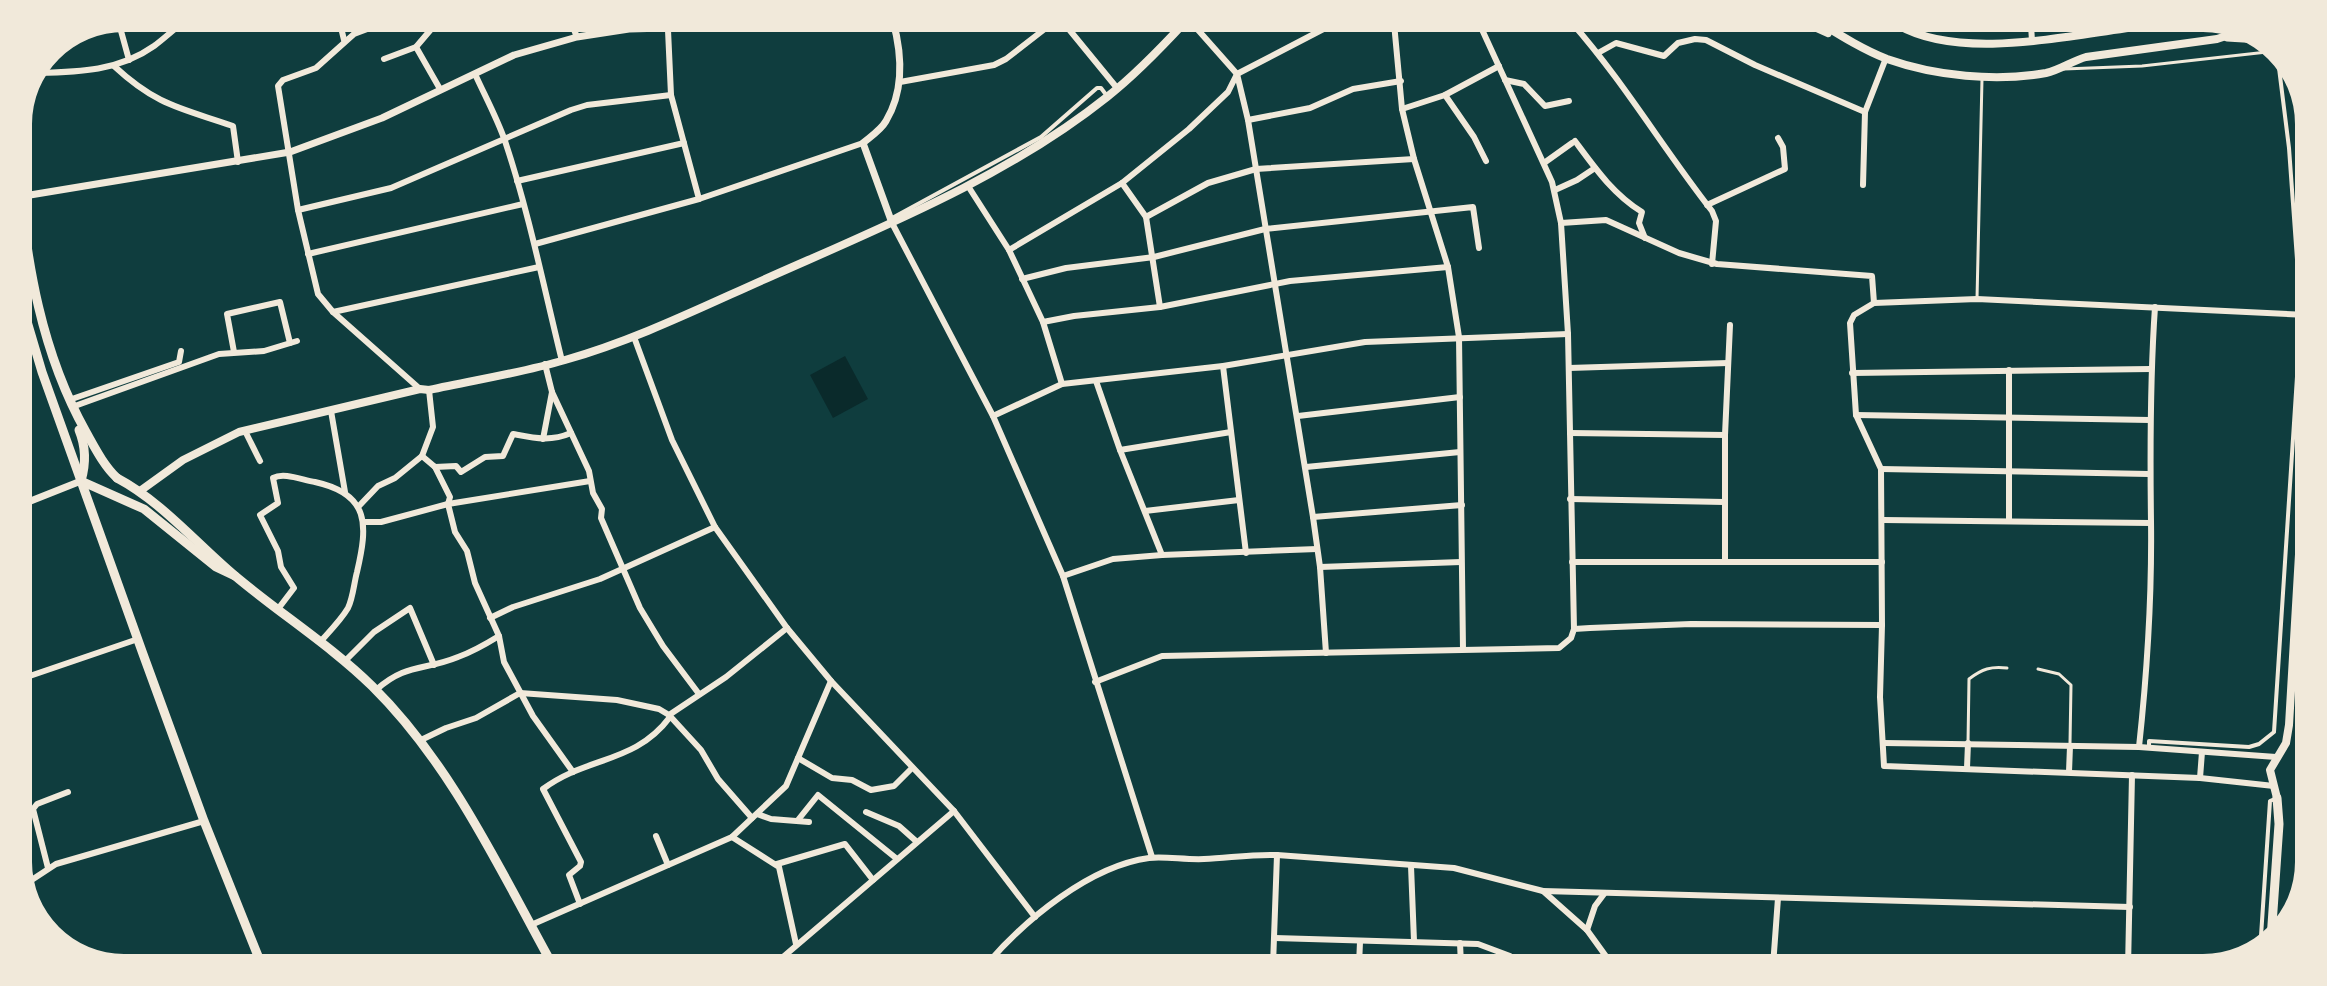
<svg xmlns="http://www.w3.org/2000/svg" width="2327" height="986" viewBox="0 0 2327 986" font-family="Lato,sans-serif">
<rect width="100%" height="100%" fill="#0f3d3e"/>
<path fill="#0a2a2b" d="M845,356L868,399L833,418L810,375Z"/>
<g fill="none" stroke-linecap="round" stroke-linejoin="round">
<g stroke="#f1e9da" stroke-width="3">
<path d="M2064,69L2142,66L2276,51"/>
<path d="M1977,299L1982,79"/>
<path d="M2038,669L2059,674L2071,685L2070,743"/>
<path d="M1968,743L1969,679C1982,669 1991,666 2007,668"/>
</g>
<g stroke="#f1e9da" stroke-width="4">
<path d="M2031,30L2080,25"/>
<path d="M894,220V217L1041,137L1097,88H1101L1107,96"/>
<path d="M2149,748V741L2249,747L2259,744L2274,732L2301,315L2289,148L2277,52"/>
<path d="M2260,951L2270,801L2277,798"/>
</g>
<g stroke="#f1e9da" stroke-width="6">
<path d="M339,19L344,40"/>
<path d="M394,19L354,34L316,68L283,80L278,86L298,210L318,294L333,312L420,389"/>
<path d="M118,20L129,60"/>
<path d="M570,20L577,37"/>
<path d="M627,20L629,29"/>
<path d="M1063,22L1117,88"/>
<path d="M1191,22L1237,74L1248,120L1313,517L1320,567L1326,653"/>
<path d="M1394,23L1402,109L1414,159L1448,267L1459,337L1463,649"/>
<path d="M1479,23L1552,182L1561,223L1568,334L1574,629"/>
<path d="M1572,23C1624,82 1664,150 1712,211L1716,221L1712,264"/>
<path d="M2031,25L2032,41"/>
<path d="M416,47L440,89"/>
<path d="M1598,53L1616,43L1664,56L1678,43L1695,39L1706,40L1755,65L1865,112"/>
<path d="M384,59L416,47L433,27L446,19"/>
<path d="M114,66C157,106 181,108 233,126L238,162"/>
<path d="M38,73C79,72 119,71 154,46C166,37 176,27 189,18"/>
<path d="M475,74C485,96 497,118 505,141C529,213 544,288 562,361"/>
<path d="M1505,80L1524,84L1545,106L1569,101"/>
<path d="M900,82L994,65L1006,59L1055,21"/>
<path d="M1445,95L1474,137L1486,161"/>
<path d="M1402,109L1445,95L1499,66"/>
<path d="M1248,120L1310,108L1353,89L1401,81"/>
<path d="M1575,141C1595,168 1613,194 1642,212L1639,223L1645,238"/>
<path d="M1544,163L1572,143"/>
<path d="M517,181L684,143"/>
<path d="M1122,183L1146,217L1160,307"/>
<path d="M1863,185L1865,112L1886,58"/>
<path d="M968,186L1009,250L1043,322L1062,384"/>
<path d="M1555,190L1577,180L1595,168"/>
<path d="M699,199L863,143"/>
<path d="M1707,205L1785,169L1783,147L1778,138"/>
<path d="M298,210L391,188L571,110L587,105L671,95"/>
<path d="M1146,217L1208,183L1256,169L1414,159"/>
<path d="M892,223L993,416L1063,576L1152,857"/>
<path d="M1561,223L1606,220L1679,253L1717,264L1872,276L1874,303"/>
<path d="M535,244L699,199L671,95L668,30"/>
<path d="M1009,250L1122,183L1189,129L1228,92L1237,74L1335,23"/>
<path d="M308,254L523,204"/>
<path d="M1022,279L1066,268L1154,257L1265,229L1473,207L1479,248"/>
<path d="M333,312L539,267"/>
<path d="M1043,322L1074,316L1160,307L1290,281L1448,267"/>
<path d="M634,337L672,440L715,527L787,628L831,681L954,811L1035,917"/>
<path d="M234,352L227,314L280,302L290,343"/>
<path d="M545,364L552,392L589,471L593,493L602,509L601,518L640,608L663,646L699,694"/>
<path d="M1223,366L1246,553"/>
<path d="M1569,368L1728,363"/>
<path d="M1852,373L2151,369"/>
<path d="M1096,381L1120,450L1162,555"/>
<path d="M69,400L179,362L181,351"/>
<path d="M72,407L219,354L264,351L297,341"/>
<path d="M331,411L345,492"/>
<path d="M1856,415L2150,420"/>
<path d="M993,416L1062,384L1223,366L1365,342L1568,334"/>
<path d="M1298,416L1460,397"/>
<path d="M245,431L260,461"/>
<path d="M1570,433L1725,435"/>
<path d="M543,439L552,392"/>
<path d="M1120,450L1231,432"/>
<path d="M422,456L435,467L456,466L461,472L485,457L503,456L513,434C534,438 550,442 571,433"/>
<path d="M435,467L450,497L448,504L455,532L467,551L475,583L499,636L504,662L533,716L573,772"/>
<path d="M1306,467L1460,452"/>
<path d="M1881,469L2149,474"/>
<path d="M1570,499L1724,502"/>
<path d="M359,506L378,486L395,478L422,456L433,427L429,390"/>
<path d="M1145,511L1239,500"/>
<path d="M1313,517L1462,505"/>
<path d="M1883,520L2151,523"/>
<path d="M2009,520V370"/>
<path d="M364,522H381L448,504L590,481"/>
<path d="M1572,562H1882"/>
<path d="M1725,562V435L1730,325"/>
<path d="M1320,567L1461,562"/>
<path d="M1063,576L1113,559L1162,555L1317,549"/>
<path d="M278,609L294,588L281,567L278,551L260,515L278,503L273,478C284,472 302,480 315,482C370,494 368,525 357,572C354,583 353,598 348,608C341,620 329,632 320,642"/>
<path d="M490,618L513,607L600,579L715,527"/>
<path d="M1882,625L1881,469L1856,415L1850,323L1854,315L1874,303L1977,299L2307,315"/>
<path d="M344,662L374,632L410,608L434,665"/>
<path d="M18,680L138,639"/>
<path d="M1095,682L1162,656L1559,648L1571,638L1574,629L1590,628L1691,624L1882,625L1880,697L1884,766L2200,778L2274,786"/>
<path d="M376,690C406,663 424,671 458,657C472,652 486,644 499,636"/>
<path d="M669,715L701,750L718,779L752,818"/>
<path d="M421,740L446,728L476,718L520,693L617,700L659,709L669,715L726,677L787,628"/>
<path d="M1884,743L2139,747L2276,757"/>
<path d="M2139,747C2147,673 2152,596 2151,521C2150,449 2150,379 2155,307"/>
<path d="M798,758L832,778L852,780L871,790L894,786L912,768"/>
<path d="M1967,768L1968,743"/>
<path d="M2069,772L2070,746"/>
<path d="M2200,778L2202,752"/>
<path d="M866,812L899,826L917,842"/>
<path d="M757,814L771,819L809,822"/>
<path d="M798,820L818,795L897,859"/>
<path d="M656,836L668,865"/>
<path d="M732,837L779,867L796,944"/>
<path d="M1277,855L1454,868L1543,891L1587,930L1613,966"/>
<path d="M777,864L845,844L873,880"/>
<path d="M1411,866L1414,941"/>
<path d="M48,868L33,809L37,804L68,792"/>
<path d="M24,885L56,864L204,821"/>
<path d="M1543,891L2130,907"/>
<path d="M580,904L569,875L580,866L581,862L543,789C587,756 635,764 670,717"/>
<path d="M531,925L732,837L786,786L831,681"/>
<path d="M1587,930L1595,906L1604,894"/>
<path d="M1275,938L1478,944L1510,956L1521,965"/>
<path d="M1460,943L1461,965"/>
<path d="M776,963L954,811"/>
<path d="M988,963C1026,919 1090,866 1149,858C1164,856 1186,860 1204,859C1229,858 1251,854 1277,855L1273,965"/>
<path d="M1359,965L1360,942"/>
<path d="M1773,966L1778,898"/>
<path d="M2128,968L2132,775"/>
</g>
<g stroke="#f1e9da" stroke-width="7">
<path d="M18,197L290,152L382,118L514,55L577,37L629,29L702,27L747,20"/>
<path d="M892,223L863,143C870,137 881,130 886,121C904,91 902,54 893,21"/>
<path d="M18,506L81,481"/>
</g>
<g stroke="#f1e9da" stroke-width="8">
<path d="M1808,24L1828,33"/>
<path d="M1822,24C1843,37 1864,50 1887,59C1935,76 1996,82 2046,73C2060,70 2072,61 2086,57L2217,39L2247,29"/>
<path d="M1898,25C1962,62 2073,34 2144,26"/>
<path d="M140,491L183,460L239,432L420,389L429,390C474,380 521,373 565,360C636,340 704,306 772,276C887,225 1008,176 1107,97C1135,75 1161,48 1185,22"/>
<path d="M2277,798L2270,770L2286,743L2289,725L2305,452"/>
<path d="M2299,904L2302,812"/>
</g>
<g stroke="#f1e9da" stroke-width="9">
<path d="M2227,37L2260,39"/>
<path d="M2298,89L2308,178"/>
<path d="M117,478C162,502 196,543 234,575C279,613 330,645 372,686C451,764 498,866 551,962"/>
<path d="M2271,939L2279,824L2277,798"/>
</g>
<g stroke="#f1e9da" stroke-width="9">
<path d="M18,173C27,264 41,352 86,432C95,448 104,466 117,478"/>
<path d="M18,291L42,372L143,654L204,821L260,961"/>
<path d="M79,430C86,447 86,464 81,481"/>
<path d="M81,481L144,509L216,567L235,576"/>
</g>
</g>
<path d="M0 0H2327V986H0ZM124 32H2203A92 92 0 0 1 2295 124V862A92 92 0 0 1 2203 954H124A92 92 0 0 1 32 862V124A92 92 0 0 1 124 32Z" fill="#f1e9da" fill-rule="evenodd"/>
</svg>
